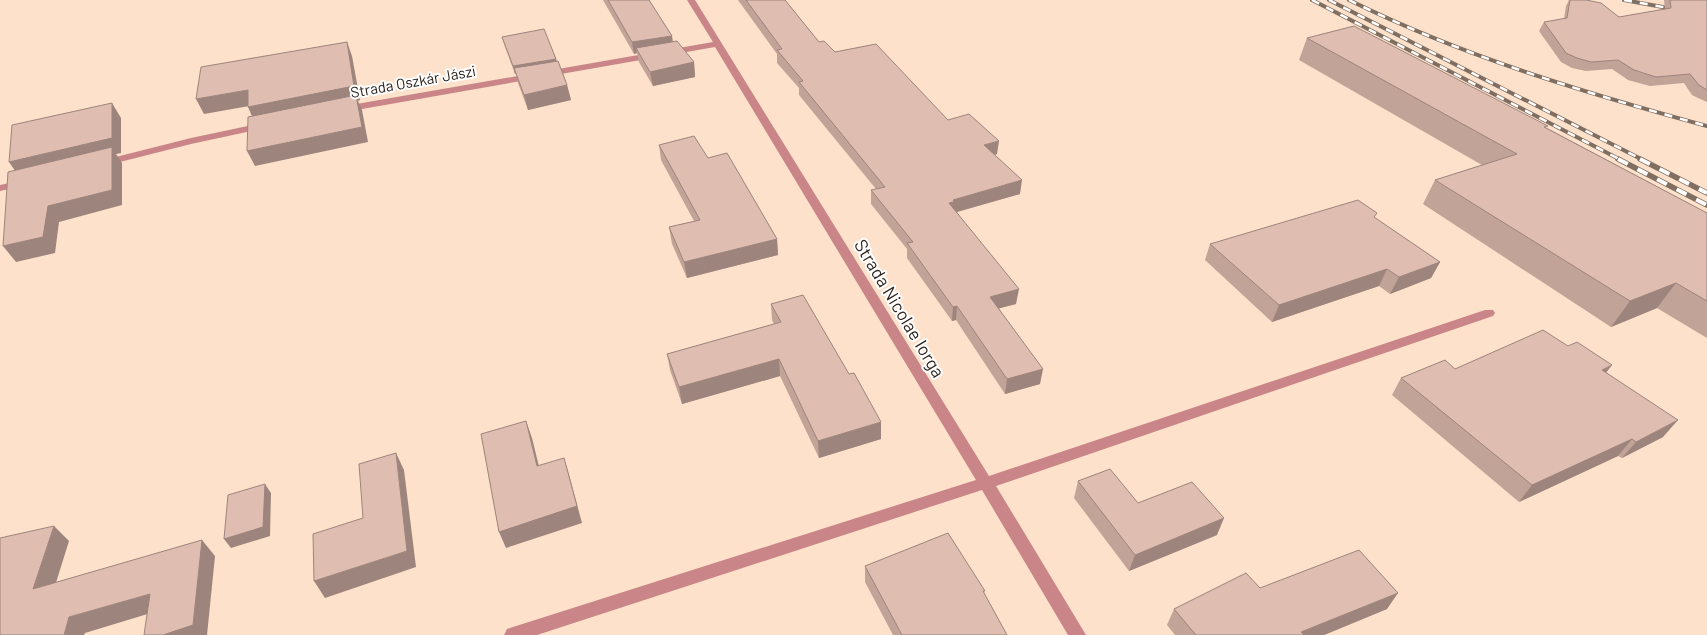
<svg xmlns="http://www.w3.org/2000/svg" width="1707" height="635" viewBox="0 0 1707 635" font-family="Barlow,sans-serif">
<rect width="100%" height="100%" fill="#fde1ca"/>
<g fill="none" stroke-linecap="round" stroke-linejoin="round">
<g fill="#c98587" fill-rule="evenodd">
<path d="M687,0H695L989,476L1485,310H1493L1495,313L1493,316L996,486L1086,635H1068L982,490L537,635H504L507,629L513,627L976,480L715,47L345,112L340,109L345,106L713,42Z"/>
<path d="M262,123L267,126L265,128L191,144L104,166L99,163L100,161L191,138Z"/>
<path d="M24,180L28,181L29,183L28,185L0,191V185Z"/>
</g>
<g stroke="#806e60" stroke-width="4">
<g id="rail-far1">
<path d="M1312,0L1621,160"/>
<path d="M1329,0L1643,160"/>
<path d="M1349,0C1462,56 1585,93 1707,126"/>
<path d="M1624,0L1707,15"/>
</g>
</g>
<g stroke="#806e60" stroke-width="5.5">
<g id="rail">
<path d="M1618,159L1707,205"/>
<path d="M1640,159L1707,193"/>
</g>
</g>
<use href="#rail-far1" stroke="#fff" stroke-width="2.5" stroke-dasharray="8" stroke-linecap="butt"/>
<use href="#rail" stroke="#fff" stroke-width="4" stroke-dasharray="11" stroke-linecap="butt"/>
</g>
<g fill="#c1a398">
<path d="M603,0H649L672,36L673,42L694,62L695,77L653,86L639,62L637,53L634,54Z"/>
<path d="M738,0H785L819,42L948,120L997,154L995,155L1020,194L957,212L1016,304L999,308L1040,384L1005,394L956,320L952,321L907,258V249L871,204V190L876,189L799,95V88L777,63V54Z"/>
<path d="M1569,0H1586L1619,17L1665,9L1664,0H1707V102L1698,98L1692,95L1684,83L1650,86L1628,80L1612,69L1586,71L1572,68L1561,62L1539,31L1544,22L1564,19L1566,6Z"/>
<path d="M502,37L556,59L567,85L571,100L528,110L518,83L516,74H515L504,44Z"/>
<path d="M1307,38L1547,128L1707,213V338L1657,308L1611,327L1423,204L1435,180L1482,165L1299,60Z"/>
<path d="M659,145L708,158L777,239L778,255L687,278L672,244L669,227L694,221L661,160Z"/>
<path d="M1375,218L1440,262L1431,278L1390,294L1379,286L1272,322L1205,260L1210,244Z"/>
<path d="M771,304L881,439L819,458L780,376L682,404L670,370L667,354L774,324L772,320Z"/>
<path d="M1455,369L1606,373L1663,437L1622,458L1618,456L1519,502L1392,395L1401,378Z"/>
<path d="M1078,481L1138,503L1217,535L1129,571L1074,498Z"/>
<path d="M865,566L984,593L1007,635H893L865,582Z"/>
<path d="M1260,588L1387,609L1324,635H1175L1167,625L1174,609Z"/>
</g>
<g fill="#9d847c">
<path d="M672,36L673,47L636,48L637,53L634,54L632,42Z"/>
<path d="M347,42L352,56L360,100L358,101L362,110L368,142L255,166L247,151L255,123L248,107Z"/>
<path d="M556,59L558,67L514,68L516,74H515L513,66Z"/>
<path d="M694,62L695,77L653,86L650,72Z"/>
<path d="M567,85L571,100L528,110L524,95Z"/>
<path d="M248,90L255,105L204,114L196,99Z"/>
<path d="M112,103L121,118V153L116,154L122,163V205L59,222L55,253L16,262L3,246L20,178L9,162Z"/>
<path d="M999,141L997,154L983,158L984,145Z"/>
<path d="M1022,180L1020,194L953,213L949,203L953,200Z"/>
<path d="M777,239L778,255L687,278L684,262Z"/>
<path d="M1440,262L1431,278L1390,294L1399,277Z"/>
<path d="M1387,269L1379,286L1272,322L1279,305Z"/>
<path d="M1676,283L1657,308L1611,327L1630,301Z"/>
<path d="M1019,289L1016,304L989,311L990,297Z"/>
<path d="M957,306L956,320L952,321L953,307Z"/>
<path d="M779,359L780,376L682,404L679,387Z"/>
<path d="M1612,365L1599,382L1602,370Z"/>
<path d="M1043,369L1040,384L1005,394L1007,379Z"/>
<path d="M1678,420L1663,437L1622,458L1636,442Z"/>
<path d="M526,421L532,438L543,483L537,466Z"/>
<path d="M881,422V439L819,458L818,441Z"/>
<path d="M1632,439L1618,456L1519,502L1532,485Z"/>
<path d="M396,453L404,470L416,567L325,598L314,581L407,551Z"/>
<path d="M564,458L569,475L582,523L506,548L499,532Z"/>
<path d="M265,484L271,493L270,536L231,548L224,539Z"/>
<path d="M1224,518L1217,535L1129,571L1135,555Z"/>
<path d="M54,526L69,541L49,605L33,589Z"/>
<path d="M202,540L215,556L207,635H163Z"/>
<path d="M1398,593L1387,609L1324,635H1300L1301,632Z"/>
<path d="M150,594L164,609L85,633L84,635H64L69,617Z"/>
</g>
<g fill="#e0bdb1" stroke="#9d847c">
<path d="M608,0H649L672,36L632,42Z"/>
<path d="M746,0H785L819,42L824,41L835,52L876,44L948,120L969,114L999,141L984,145L1022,180L953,200L954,202L949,203L1019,289L990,297L1043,369L1007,379L957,306L953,307L907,243L913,242L871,190L885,187L799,82L803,81L777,50L782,49Z"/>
<path d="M1570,0H1586L1601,3L1619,17L1671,8L1670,0H1707V90L1699,85L1690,74L1656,77L1634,70L1618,60L1591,62L1577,58L1566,53L1544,22L1567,18Z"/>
<path d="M1354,26L1548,126L1544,127L1707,213V301L1676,283L1630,301L1435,180L1517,154L1307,38Z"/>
<path d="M544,29L556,59L513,66L502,37Z"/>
<path d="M677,41L694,62L650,72L636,48Z"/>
<path d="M347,42L354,86L248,107V90L196,99L201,67Z"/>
<path d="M558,61L567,85L524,95L514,68Z"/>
<path d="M356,95L362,127L247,151L248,117Z"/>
<path d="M112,103V138L9,162L12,125Z"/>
<path d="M694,136L708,158L727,153L777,239L684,262L669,227L700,220L659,145Z"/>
<path d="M112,147V190L48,206L43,237L3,246L8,172Z"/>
<path d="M1358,200L1377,213L1374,217L1440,262L1399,277L1387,269L1279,305L1210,244Z"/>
<path d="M803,295L849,374L854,373L881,422L818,441L779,359L679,387L667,354L781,322L771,304Z"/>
<path d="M1543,330L1568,346L1577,342L1612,365L1602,370L1678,420L1636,442L1632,439L1532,485L1401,378L1445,360L1455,369Z"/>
<path d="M526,421L537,466L564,458L577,506L499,532L481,434Z"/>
<path d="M396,453L407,551L314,581L313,534L363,518L359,464Z"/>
<path d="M1110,469L1138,503L1192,482L1224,518L1135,555L1078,481Z"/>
<path d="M265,484L263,527L224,539L228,495Z"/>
<path d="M54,526L33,589L202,540L193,625L163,635H144L150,594L69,617L64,635H0V538Z"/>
<path d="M948,533L985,591H983L1007,635H902L865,566Z"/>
<path d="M1359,550L1398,593L1301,632L1304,635H1196L1174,609L1246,573L1260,588Z"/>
</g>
<g text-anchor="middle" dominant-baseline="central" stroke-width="4" stroke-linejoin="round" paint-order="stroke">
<g font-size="15" fill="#2f241c" stroke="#fff">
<text transform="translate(413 81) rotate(-10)">Strada Oszkár Jászi</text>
</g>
<g font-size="18" fill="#2f241c" stroke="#fff">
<text transform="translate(900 308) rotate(59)">Strada Nicolae Iorga</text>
</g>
</g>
</svg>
